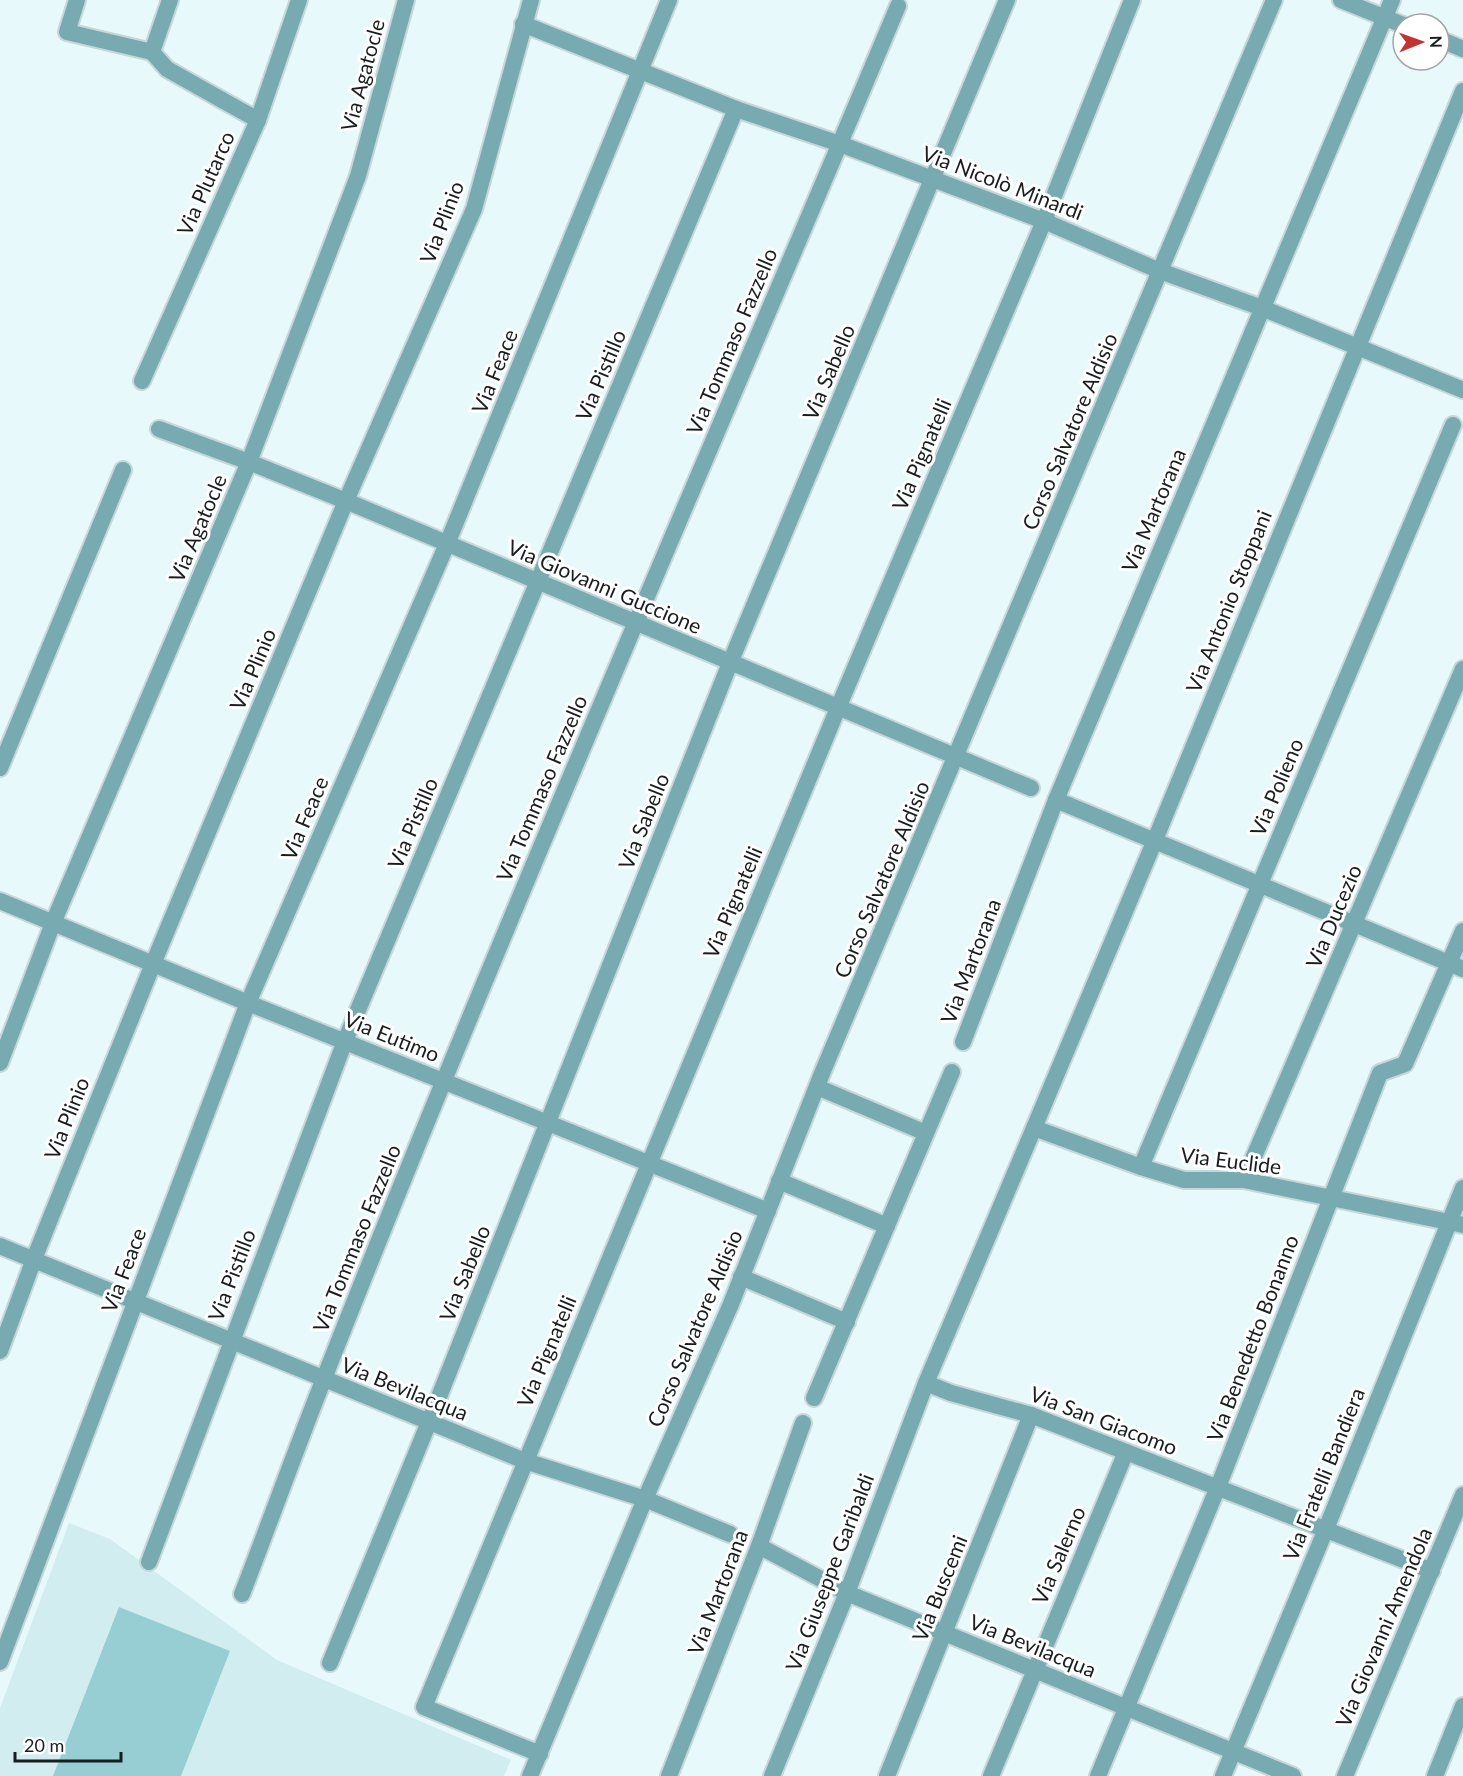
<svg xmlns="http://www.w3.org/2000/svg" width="1463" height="1776" viewBox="0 0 1463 1776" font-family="Lato,sans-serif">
<rect width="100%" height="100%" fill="#e8f9fb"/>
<path fill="#d2edf0" d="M69,1523L110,1539L277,1660L511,1760L504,1776H0V1708Z"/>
<path fill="#96ced4" d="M119,1607L230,1651L181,1776H53Z"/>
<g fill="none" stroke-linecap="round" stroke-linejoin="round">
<g stroke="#c7d6d8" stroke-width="20">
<g id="pedestrian">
<path d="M222,100L258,120"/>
<path d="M817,1087L926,1133"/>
<path d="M779,1181L887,1226"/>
<path d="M741,1277L847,1322"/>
<path d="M926,1383L1034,1128"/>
<path d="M814,1398L952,1072"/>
</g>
</g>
<g stroke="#c7d6d8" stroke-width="20">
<g id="minor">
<path d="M77,0L67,32L152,52"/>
<path d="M170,0L152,52L167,69L222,100"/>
<path d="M1341,0L1403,25"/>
<path d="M523,24L736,109L840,144L1044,221L1160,271L1262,308L1463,390"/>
<path d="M1439,39L1463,49"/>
<path d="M1463,91L1155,840L1034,1128L1141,1167L1184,1180H1244L1463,1225"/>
<path d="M142,381L258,120L299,0"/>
<path d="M159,429L249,462L346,501L1031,788"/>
<path d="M0,768L123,470"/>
<path d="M1056,800L1463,969"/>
<path d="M0,901L248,1003L768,1211"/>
<path d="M963,1042L1056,800L1392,0"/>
<path d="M0,1063L53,923L249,462L358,176L406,0"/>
<path d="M1141,1167L1453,425"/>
<path d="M1244,1180L1463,669"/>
<path d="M0,1246L525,1461L645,1499L730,1534"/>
<path d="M0,1351L34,1259L153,964L346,501L474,209L531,0"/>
<path d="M759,1546L847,1593L1293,1776"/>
<path d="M149,1562L345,1041L736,109"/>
<path d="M242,1594C270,1522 296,1449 325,1376C506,916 706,462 898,6"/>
<path d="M0,1662L248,1003L447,544L669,0"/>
<path d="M330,1663L429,1422L730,663L1007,0"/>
<path d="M540,1754L424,1707L838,708L1044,221L1132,0"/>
<path d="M669,1776L759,1546L803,1423"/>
<path d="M772,1776L847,1593L926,1383L951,1393L1031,1415L1432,1571"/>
<path d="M887,1776L1031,1415"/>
<path d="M991,1776L1126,1452"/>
<path d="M1098,1776L1218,1487L1380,1073L1405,1064L1463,931"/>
<path d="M1223,1776L1326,1529L1463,1188"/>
<path d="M1345,1776L1463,1495"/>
<path d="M1435,1776L1463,1706"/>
</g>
</g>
<g stroke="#c7d6d8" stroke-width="20">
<path id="tertiary" d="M530,1776L645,1499L731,1304L823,1071L1274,0"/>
</g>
<use href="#pedestrian" stroke="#77abb1" stroke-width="16"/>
<use href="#minor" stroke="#77abb1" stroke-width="16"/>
<use href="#tertiary" stroke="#77abb1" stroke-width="16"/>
</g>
<g text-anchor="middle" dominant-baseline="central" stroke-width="6" stroke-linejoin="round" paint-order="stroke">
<g font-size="21" fill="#181e1f" stroke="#fff">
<text transform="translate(362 75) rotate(-75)">Via Agatocle</text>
<text transform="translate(1003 182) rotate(21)">Via Nicolò Minardi</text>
<text transform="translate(205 183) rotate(-66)">Via Plutarco</text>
<text transform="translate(441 222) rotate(-69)">Via Plinio</text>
<text transform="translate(731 341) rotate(-67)">Via Tommaso Fazzello</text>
<text transform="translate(494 371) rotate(-68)">Via Feace</text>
<text transform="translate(828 372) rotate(-67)">Via Sabello</text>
<text transform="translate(600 375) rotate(-67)">Via Pistillo</text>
<text transform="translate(1069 431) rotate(-67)">Corso Salvatore Aldisio</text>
<text transform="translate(921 454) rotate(-67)">Via Pignatelli</text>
<text transform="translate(1153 510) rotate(-67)">Via Martorana</text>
<text transform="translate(197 528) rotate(-67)">Via Agatocle</text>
<text transform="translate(605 586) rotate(23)">Via Giovanni Guccione</text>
<text transform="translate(1228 601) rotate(-68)">Via Antonio Stoppani</text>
<text transform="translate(252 669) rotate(-67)">Via Plinio</text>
<text transform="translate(1276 787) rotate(-67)">Via Polieno</text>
<text transform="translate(541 788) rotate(-67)">Via Tommaso Fazzello</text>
<text transform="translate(304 818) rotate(-67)">Via Feace</text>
<text transform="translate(643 821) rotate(-68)">Via Sabello</text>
<text transform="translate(412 823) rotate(-67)">Via Pistillo</text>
<text transform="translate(881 879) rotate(-67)">Corso Salvatore Aldisio</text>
<text transform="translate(732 902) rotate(-67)">Via Pignatelli</text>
<text transform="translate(1333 916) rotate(-67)">Via Ducezio</text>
<text transform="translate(970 961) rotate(-69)">Via Martorana</text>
<text transform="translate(392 1036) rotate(22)">Via Eutimo</text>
<text transform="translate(66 1118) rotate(-68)">Via Plinio</text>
<text transform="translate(1231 1160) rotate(7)">Via Euclide</text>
<text transform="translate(356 1238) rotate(-68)">Via Tommaso Fazzello</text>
<text transform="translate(123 1270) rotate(-69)">Via Feace</text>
<text transform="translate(464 1273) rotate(-68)">Via Sabello</text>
<text transform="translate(231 1275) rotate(-69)">Via Pistillo</text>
<text transform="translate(694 1328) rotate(-67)">Corso Salvatore Aldisio</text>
<text transform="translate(1252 1338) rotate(-69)">Via Benedetto Bonanno</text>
<text transform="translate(546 1351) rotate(-67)">Via Pignatelli</text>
<text transform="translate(405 1388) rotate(22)">Via Bevilacqua</text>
<text transform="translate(1104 1420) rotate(21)">Via San Giacomo</text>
<text transform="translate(1323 1474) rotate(-68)">Via Fratelli Bandiera</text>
<text transform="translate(1058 1555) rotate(-67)">Via Salerno</text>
<text transform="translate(829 1572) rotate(-69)">Via Giuseppe Garibaldi</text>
<text transform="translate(939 1588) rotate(-68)">Via Buscemi</text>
<text transform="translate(717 1592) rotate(-69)">Via Martorana</text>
<text transform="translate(1383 1627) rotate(-67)">Via Giovanni Amendola</text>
<text transform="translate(1033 1645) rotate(22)">Via Bevilacqua</text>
</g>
</g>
<g transform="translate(1421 42) rotate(89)"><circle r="28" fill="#ffffff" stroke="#a3a5a5" stroke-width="1.5"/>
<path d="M0-4.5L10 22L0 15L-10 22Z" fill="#c23334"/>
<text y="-9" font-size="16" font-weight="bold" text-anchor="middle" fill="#181e1f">N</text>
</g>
<path d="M15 1752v9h106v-9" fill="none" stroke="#181e1f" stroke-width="3"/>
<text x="24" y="1752" font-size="18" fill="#181e1f" stroke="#ffffff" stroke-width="4.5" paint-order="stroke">20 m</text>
</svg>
